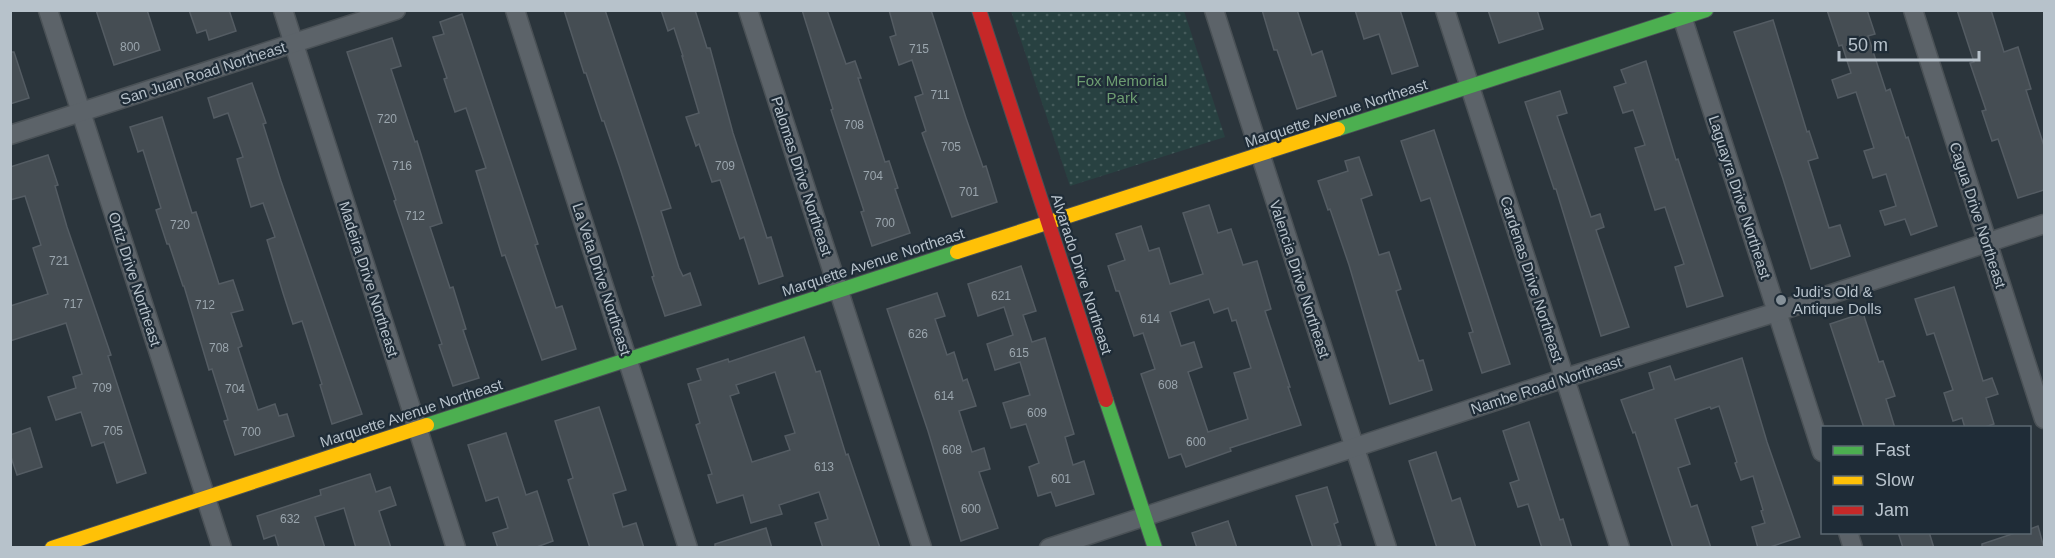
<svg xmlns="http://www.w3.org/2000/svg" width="2055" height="558" viewBox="0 0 2055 558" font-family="Helvetica,sans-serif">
<defs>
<pattern id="park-dots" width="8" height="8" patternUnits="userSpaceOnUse" patternTransform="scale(1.5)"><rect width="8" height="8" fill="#284141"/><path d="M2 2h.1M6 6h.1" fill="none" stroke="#455b5b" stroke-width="1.8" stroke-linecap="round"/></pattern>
</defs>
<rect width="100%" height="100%" fill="#2b353c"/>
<path fill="url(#park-dots)" d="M1011,11H1184L1225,137L1070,186Z"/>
<g fill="#454d53" stroke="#545c63" stroke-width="1.5" fill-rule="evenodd">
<path d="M96,10H147L160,50L114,65Z"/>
<path d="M189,10H229L236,31L209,40L206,30L197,33Z"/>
<path d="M564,10H605L671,208L661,211L679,268L683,276L690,273L701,305L665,316L652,277L654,276L639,227L619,165L604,121H602L586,73H584Z"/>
<path d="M661,10H695L707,48H710L733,133L767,238L771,237L783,276L759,284L744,237L740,239L720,180L712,182L699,144L696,146L686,117L699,113L682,56H683L674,28L668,31Z"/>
<path d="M802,10H827L846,64L855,61L861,78H858L885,162L889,161L898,188L895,189L910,233L872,246L861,212L864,211L831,110L833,109Z"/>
<path d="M889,10H931L966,118L983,167L986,166L997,202L952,217L922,133L926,131L915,97L923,94L912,60L899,65L890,37L896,35Z"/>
<path d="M1262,10H1297L1312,55L1322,51L1336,96L1297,109L1277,50H1274Z"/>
<path d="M1355,10H1400L1418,66L1392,74L1379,34L1364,39Z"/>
<path d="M1488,10H1537L1543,29L1499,43Z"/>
<path d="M1827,10H1867L1875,34L1868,36L1886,91L1890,89L1906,138L1908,137L1937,226L1911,235L1905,219L1885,225L1880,211L1896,206L1886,174L1873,178L1864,151L1874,148L1856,92L1838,98L1832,80L1851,73L1842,45L1839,46Z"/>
<path d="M1957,10H1991L2004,52L2018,47L2031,89L2026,90L2044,146V190L2018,198L1998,139L1992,141L1982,111L1986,110L1970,63L1974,62Z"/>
<path d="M462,14L538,244L535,245L556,308L562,306L576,349L542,360L505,255L502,256L476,171L486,168L466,108L455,112L444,79L447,78L433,37L444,34L440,22Z"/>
<path d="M1773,20L1807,132L1809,131L1818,158L1808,161L1829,228L1840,225L1850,256L1811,269L1783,179L1734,32Z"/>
<path d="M392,38L401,66L391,69L415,142L417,141L442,223L430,227L450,288L453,287L466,329L463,330L479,378L453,386L439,345L442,344L394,201L396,200L347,52Z"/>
<path d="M10,52H14L29,98L10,104Z"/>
<path d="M1646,61L1676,160L1678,159L1723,296L1687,307L1675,267L1684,264L1665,207L1655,210L1635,148L1645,145L1633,110L1623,113L1614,87L1626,83L1621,70Z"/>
<path d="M252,83L266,123L263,124L281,181L362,414L332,424L320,385L322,384L302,321L293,324L283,293L267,240L275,237L263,203L251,207L237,159L243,157L228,113L214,118L208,98Z"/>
<path d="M1560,91L1567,113L1557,116L1591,217L1600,214L1604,227L1596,230L1629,327L1601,336L1556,189H1554L1525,102Z"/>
<path d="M162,117L192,213L196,212L219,284L233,280L243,310L231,313L242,346L238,348L258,410L275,404L279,416L287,414L294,436L235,455L224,421L228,420L212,369L209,370L184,286H183L169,244H167L156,210L161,208L143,150L138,152L130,127Z"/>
<path d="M1434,130L1510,364L1482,373L1469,333L1473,332L1430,198L1421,201L1401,141Z"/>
<path d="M48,155L58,185L55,186L67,227L111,355L108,356L146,473L117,483L104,442L92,446L81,412L56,420L48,397L76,388L73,377L82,374L66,323L10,341V306L48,294L33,248L41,245L25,196L10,200V167Z"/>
<path d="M1359,157L1372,195L1361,199L1379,255L1389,252L1401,289L1396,291L1419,361L1423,360L1432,390L1390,404L1349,265L1330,209L1328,210L1318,181L1348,171L1345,161Z"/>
<path d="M1209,205L1218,233L1231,229L1243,265L1257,261L1271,309L1265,311L1290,387H1288L1301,425L1230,448L1231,451L1186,467L1181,454L1169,458L1141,374L1155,369L1143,333L1134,336L1119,291H1116L1108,266L1125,260L1116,234L1141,226L1149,251L1159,248L1170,284L1203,274L1183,213ZM1209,299L1214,313L1228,308L1232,321L1236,320L1251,368L1234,373L1248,419L1208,432L1188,372L1202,367L1194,342L1181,346L1170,312Z"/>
<path d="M1021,266L1036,311L1023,315L1032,342L1045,338L1074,434L1065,437L1073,465L1084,461L1094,494L1056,506L1051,492L1038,496L1029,467L1039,463L1026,424L1011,428L1003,403L1030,395L1020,362L995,370L987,344L1013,335L1004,307L978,316L968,284Z"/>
<path d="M1954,287L1983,381L1992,378L1998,394L1986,398L1994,424L1982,428H1965L1962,418L1953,421L1944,393L1953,390L1934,333L1927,335L1915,299Z"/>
<path d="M937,293L945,316L935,319L947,355L954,352L963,381L967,379L976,406L959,411L972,452L984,448L990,469L979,472L998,528L961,541L928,431L887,309Z"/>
<path d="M1863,313L1879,362L1883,361L1895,396L1886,399L1895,428H1864L1830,324Z"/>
<path d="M804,337L816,372L820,371L846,455L848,454L880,548H823L815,523L828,519L819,492L779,505L782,514L751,523L743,495L717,503L708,475L712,474L696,425L700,423L688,384L701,380L697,369L728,359L729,362ZM775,372L795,433L785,436L790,450L752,462L730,396L739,393L736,385Z"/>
<path d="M1742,358L1767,442L1800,537L1767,548H1758L1752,527L1765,523L1761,511L1763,510L1753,476L1741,480L1735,463L1737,462L1719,406L1711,409L1710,407L1675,419L1690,464L1678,468L1691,507L1697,505L1711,548H1673L1635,432L1633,433L1621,400L1654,389L1649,373L1670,366L1675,380Z"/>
<path d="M599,407L626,490L613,494L623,527L636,523L644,548H590L568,480L573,478L555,421Z"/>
<path d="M1529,422L1560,520L1563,519L1572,548H1542L1528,504L1518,507L1510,483L1519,480L1503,431Z"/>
<path d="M30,428L42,467L17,475L10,454V435Z"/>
<path d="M506,433L526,495L537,491L553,541L534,548H498L493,533L508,528L498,497L486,501L468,445Z"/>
<path d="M1436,452L1452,501L1460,498L1476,548H1437L1409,461Z"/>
<path d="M370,474L376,492L390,487L396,505L379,511L391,548H356L344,508L315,517L325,548H279L275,535L264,539L257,516L321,495L320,490Z"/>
<path d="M1327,487L1338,522L1334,524L1341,545L1333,548H1313L1296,496Z"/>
<path d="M1228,521L1237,548H1197L1192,533Z"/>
<path d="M2038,526L2044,548H1982V544L2018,532H2030V529Z"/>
<path d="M766,528L772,548H715V544Z"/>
<path d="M1898,532H1929L1934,548H1903Z"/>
</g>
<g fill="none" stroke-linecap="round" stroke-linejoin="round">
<g stroke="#4a5156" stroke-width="21">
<g id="street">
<path d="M48,10L222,548"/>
<path d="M283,10L456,548"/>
<path d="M515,10L688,548"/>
<path d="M748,10L922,548"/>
<path d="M1214,10L1387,548"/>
<path d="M1445,10L1620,548"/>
<path d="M1680,10L1822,452"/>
<path d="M1913,10L2044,419"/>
<path d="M10,135L396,10"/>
<path d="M1848,532L1853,548"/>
<path d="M1049,548L1565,378L1777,312L2044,224"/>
</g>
</g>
<g stroke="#4a5156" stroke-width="16">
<g id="fast">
<path d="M1338,129L1706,10"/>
<path d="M1106,400L1155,548"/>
<path d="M427,425L957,252"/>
</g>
</g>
<g stroke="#4a5156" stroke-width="16">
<g id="slow">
<path d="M957,252L1338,129"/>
<path d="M52,548L427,425"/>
</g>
</g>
<g stroke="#4a5156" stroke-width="16">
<path id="jam" d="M979,10L1106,400"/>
</g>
<use href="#street" stroke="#5c6369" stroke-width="18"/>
<use href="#fast" stroke="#4caf50" stroke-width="14"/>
<use href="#slow" stroke="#ffc107" stroke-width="14"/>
<use href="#jam" stroke="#c62828" stroke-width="14"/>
</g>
<circle fill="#869199" stroke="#1f2c37" stroke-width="2" cx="1781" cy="300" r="6"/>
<g text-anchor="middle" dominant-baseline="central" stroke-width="4.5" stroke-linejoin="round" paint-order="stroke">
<g font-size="12" fill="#9aa5ad">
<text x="130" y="47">800</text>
<text x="919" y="49">715</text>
<text x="940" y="95">711</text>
<text x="387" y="119">720</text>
<text x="854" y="125">708</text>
<text x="951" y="147">705</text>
<text x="402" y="166">716</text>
<text x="725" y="166">709</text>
<text x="873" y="176">704</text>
<text x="969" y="192">701</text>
<text x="415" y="216">712</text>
<text x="885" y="223">700</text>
<text x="180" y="225">720</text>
<text x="59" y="261">721</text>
<text x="1001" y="296">621</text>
<text x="73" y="304">717</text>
<text x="205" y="305">712</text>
<text x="1150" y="319">614</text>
<text x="918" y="334">626</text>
<text x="219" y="348">708</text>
<text x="1019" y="353">615</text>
<text x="1168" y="385">608</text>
<text x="102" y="388">709</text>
<text x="235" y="389">704</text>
<text x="944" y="396">614</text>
<text x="1037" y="413">609</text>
<text x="113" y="431">705</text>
<text x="251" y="432">700</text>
<text x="1196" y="442">600</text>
<text x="952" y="450">608</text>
<text x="824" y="467">613</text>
<text x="1061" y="479">601</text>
<text x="971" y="509">600</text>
<text x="290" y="519">632</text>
</g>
<g font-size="15" fill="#b7c2cb" stroke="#1f2c37">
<text transform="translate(203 73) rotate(-18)">San Juan Road Northeast</text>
<text transform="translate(1336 113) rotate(-18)">Marquette Avenue Northeast</text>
<text transform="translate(802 176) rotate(72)">Palomas Drive Northeast</text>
<text transform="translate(1740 197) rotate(72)">Laguayra Drive Northeast</text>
<text transform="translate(1978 215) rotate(72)">Cagua Drive Northeast</text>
<text transform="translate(873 262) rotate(-18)">Marquette Avenue Northeast</text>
<text transform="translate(1082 274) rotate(72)">Alvarado Drive Northeast</text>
<text transform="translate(135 279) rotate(72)">Ortiz Drive Northeast</text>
<text transform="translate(369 279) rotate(72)">Madeira Drive Northeast</text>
<text transform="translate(602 279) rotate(72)">La Veta Drive Northeast</text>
<text transform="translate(1300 279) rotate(72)">Valencia Drive Northeast</text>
<text transform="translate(1532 279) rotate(72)">Cardenas Drive Northeast</text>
<text transform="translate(1546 385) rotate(-18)">Nambe Road Northeast</text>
<text transform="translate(411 413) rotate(-18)">Marquette Avenue Northeast</text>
</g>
<g font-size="15" fill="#6d9d71" stroke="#1f2c37">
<text x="1122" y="80">Fox Memorial<tspan x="1122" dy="17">Park</tspan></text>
</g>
<g font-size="15" fill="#b7c2cb" stroke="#1f2c37" text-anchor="start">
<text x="1793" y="291">Judi's Old &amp;<tspan x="1793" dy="17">Antique Dolls</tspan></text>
</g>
</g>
<rect width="2055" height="558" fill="none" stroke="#b7c2cb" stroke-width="24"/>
<rect x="1821" y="426" width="210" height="108" fill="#1f2c37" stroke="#5c6872" stroke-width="1.5"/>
<rect x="1833" y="446" width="30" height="9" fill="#4caf50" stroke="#5c6872" stroke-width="1.5"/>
<text x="1875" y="456" font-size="18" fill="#b7c2cb">Fast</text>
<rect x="1833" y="476" width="30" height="9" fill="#ffc107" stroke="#5c6872" stroke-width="1.5"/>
<text x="1875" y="486" font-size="18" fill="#b7c2cb">Slow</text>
<rect x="1833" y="506" width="30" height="9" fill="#c62828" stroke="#5c6872" stroke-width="1.5"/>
<text x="1875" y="516" font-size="18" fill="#b7c2cb">Jam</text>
<path d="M1839 51v9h140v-9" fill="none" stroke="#b7c2cb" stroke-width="3"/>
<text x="1848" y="51" font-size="18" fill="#b7c2cb" stroke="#1f2c37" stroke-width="4.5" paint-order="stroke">50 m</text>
</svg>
